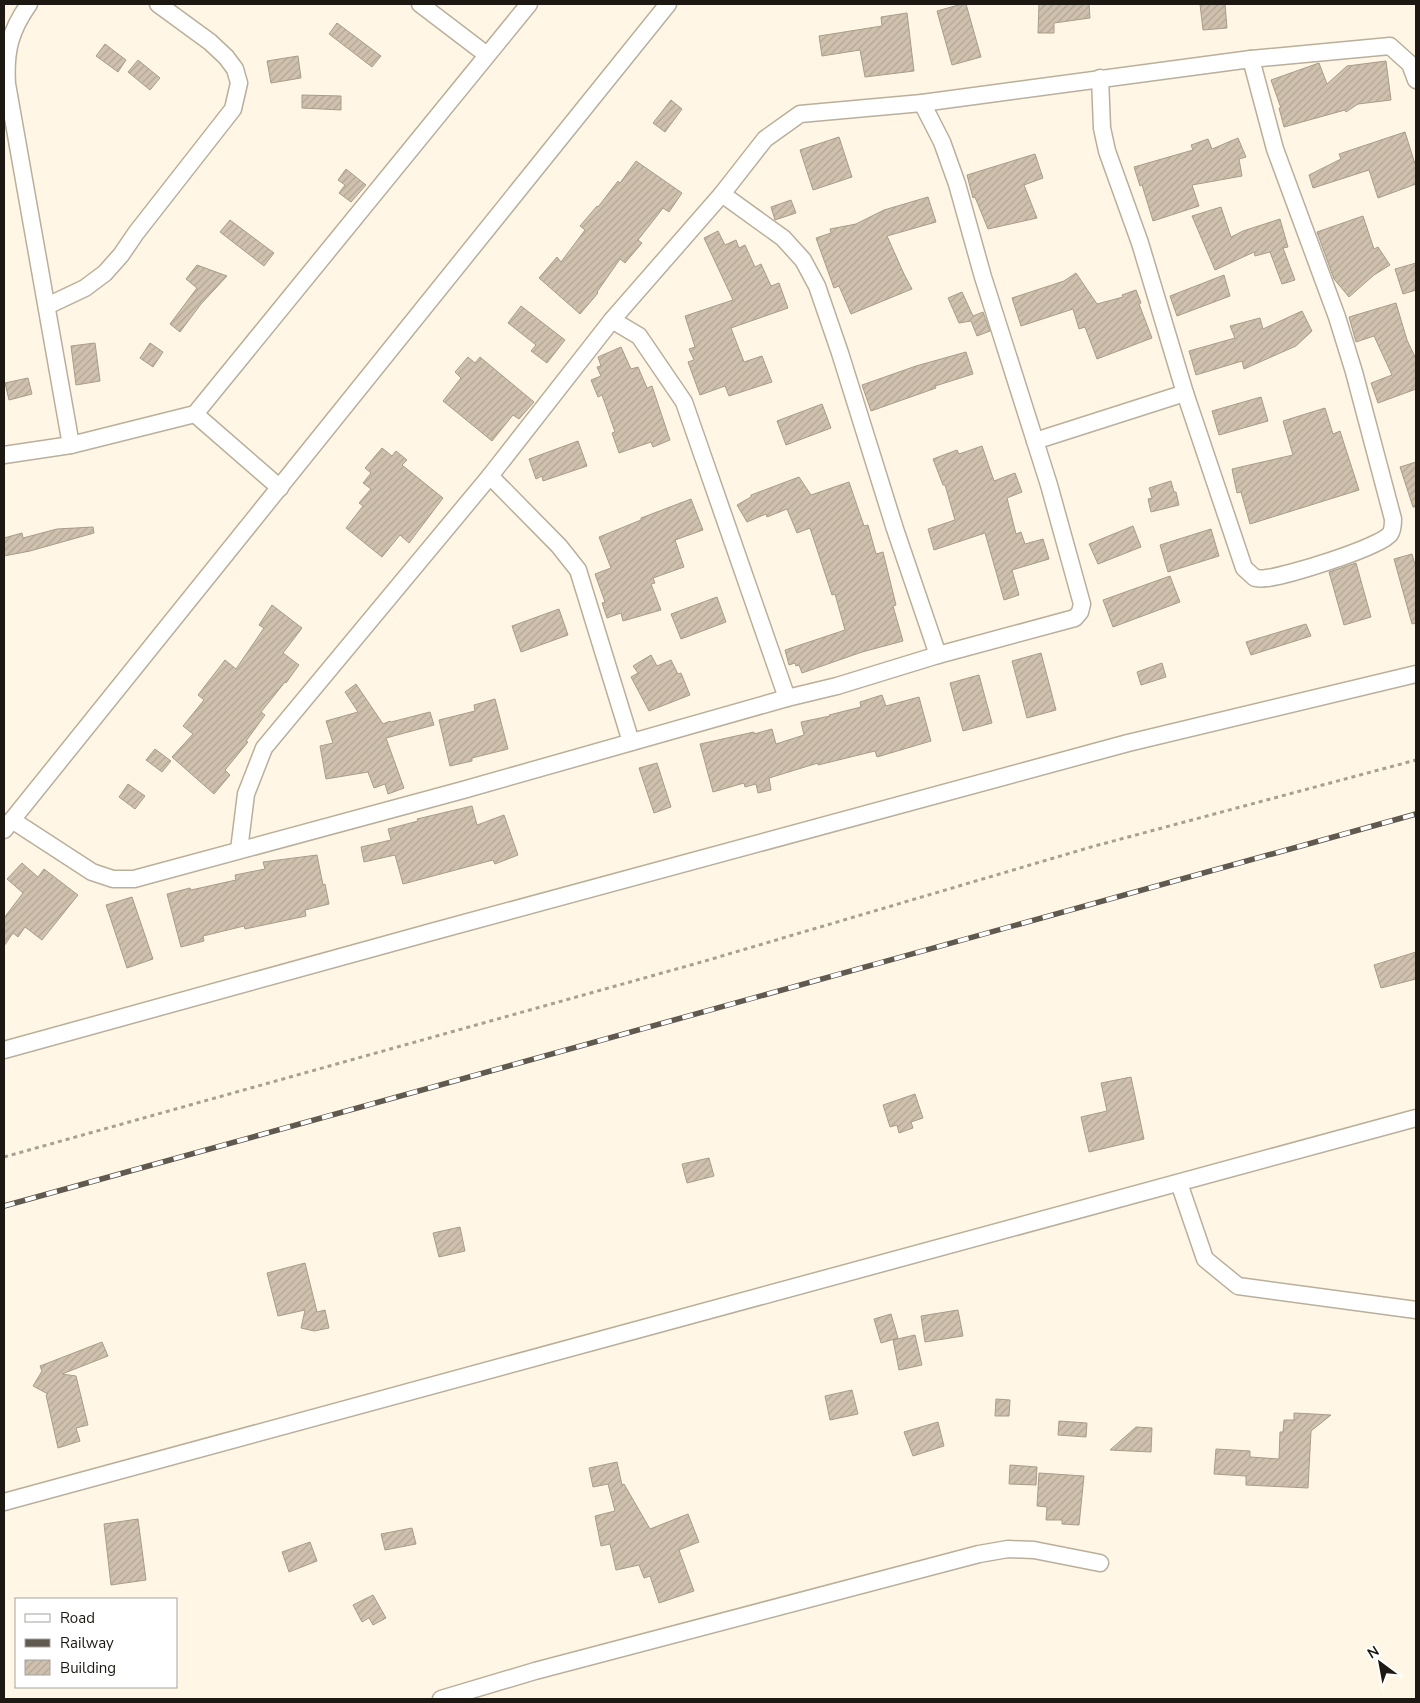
<svg xmlns="http://www.w3.org/2000/svg" width="1420" height="1703" viewBox="0 0 1420 1703" font-family="'Nunito Sans',sans-serif">
<defs>
<pattern id="building-hatch" width="6" height="6" patternUnits="userSpaceOnUse" patternTransform="scale(1.25)"><rect width="6" height="6" fill="#cfc1ae"/><path d="M-1 1l2-2M0 6l6-6M5 7l2-2" fill="none" stroke="#b1a595"/></pattern>
</defs>
<rect width="100%" height="100%" fill="#fff6e5"/>
<g fill="url(#building-hatch)" stroke="#a99c89">
<path d="M962,4H966L981,57L952,65L937,11Z"/>
<path d="M1039,4H1089L1090,18L1054,23V33H1038Z"/>
<path d="M1200,4H1225L1227,28L1203,30Z"/>
<path d="M907,13L914,71L865,77L860,50L822,56L819,36L882,26L881,17Z"/>
<path d="M337,23L381,56L372,67L329,34Z"/>
<path d="M105,44L126,60L118,72L96,56Z"/>
<path d="M298,56L301,78L271,83L267,61Z"/>
<path d="M138,60L160,78L150,90L128,72Z"/>
<path d="M1386,61L1391,100L1358,104L1346,112L1345,110L1284,127L1279,108H1281L1271,80L1319,63L1327,84L1347,66Z"/>
<path d="M302,95L341,96V110L302,108Z"/>
<path d="M671,100L682,109L665,132L653,123Z"/>
<path d="M1405,132L1416,167V184L1378,198L1369,170L1313,188L1309,175L1341,159L1339,154Z"/>
<path d="M839,137L852,177L813,190L800,150Z"/>
<path d="M1238,138L1246,157L1239,159L1242,176L1192,185L1199,206L1153,221L1142,185L1140,186L1134,167L1193,150L1191,145L1208,139L1212,149Z"/>
<path d="M1035,154L1043,178L1024,185L1037,218L988,229L975,197L973,198L967,175Z"/>
<path d="M636,161L682,193L669,212L663,208L638,240L642,243L625,263L620,259L597,292L598,293L580,314L539,278L557,257L561,262L585,230L580,226L597,206L598,207L618,181L620,183Z"/>
<path d="M346,169L366,185L351,202L339,193L345,185L338,180Z"/>
<path d="M928,197L936,222L887,236L904,274L912,289L851,314L839,286L834,288L816,238L831,233L830,229L856,224L884,210Z"/>
<path d="M791,200L796,213L775,220L771,207Z"/>
<path d="M1221,207L1231,237L1243,231L1280,219L1288,247L1283,248L1295,280L1282,284L1270,252L1255,256L1254,252L1215,270L1192,216Z"/>
<path d="M1363,216L1374,249L1378,247L1390,265L1374,275L1349,297L1334,279L1317,232Z"/>
<path d="M230,220L274,253L264,266L220,232Z"/>
<path d="M718,231L725,245L736,240L739,248L745,245L755,267L761,264L771,286L779,283L788,308L731,328L744,362L762,356L772,382L729,396L725,386L700,395L688,362L694,360L689,349L695,347L685,316L733,300L704,238Z"/>
<path d="M1416,263V290L1403,294L1395,269Z"/>
<path d="M197,265L227,276L201,304L180,332L170,324L197,288L186,279Z"/>
<path d="M1076,273L1097,304L1123,297L1122,295L1136,290L1141,303L1139,304L1152,338L1097,359L1085,327L1079,329L1073,309L1021,326L1012,298L1064,281Z"/>
<path d="M1224,275L1230,296L1177,316L1170,296Z"/>
<path d="M962,292L973,316L983,312L990,331L977,336L971,321L959,323L948,298Z"/>
<path d="M1396,303L1407,340L1416,359V389L1378,403L1371,383L1392,375L1374,336L1356,342L1349,317Z"/>
<path d="M521,306L565,340L547,363L531,351L536,345L508,323Z"/>
<path d="M1302,311L1312,331L1296,346L1244,369L1242,361L1196,375L1189,351L1235,338L1230,326L1260,318L1263,329Z"/>
<path d="M95,343L100,381L76,385L71,346Z"/>
<path d="M150,343L163,352L153,367L140,358Z"/>
<path d="M621,347L631,369L638,367L647,388L652,386L670,440L653,447L651,442L619,453L612,433L615,432L602,395L598,397L591,380L601,376L597,367L601,366L598,357Z"/>
<path d="M966,352L973,374L935,386L936,388L871,411L862,385L916,366Z"/>
<path d="M468,357L475,363L480,357L534,402L519,419L513,415L492,441L443,401L461,378L455,372Z"/>
<path d="M28,378L32,394L9,400L5,383Z"/>
<path d="M1261,397L1268,421L1219,435L1212,411Z"/>
<path d="M822,404L831,428L786,445L777,421Z"/>
<path d="M1325,408L1333,434L1340,431L1359,490L1250,524L1241,492L1237,493L1232,469L1293,455L1283,421Z"/>
<path d="M578,441L587,466L543,481L542,476L536,479L529,459Z"/>
<path d="M982,446L994,481L1015,473L1022,492L1007,498L1016,534L1021,532L1025,544L1043,539L1049,559L1012,570L1019,595L1004,600L985,533L934,550L928,529L955,520L945,485H943L933,459L957,450L959,454Z"/>
<path d="M382,448L392,456L396,451L407,460L402,465L443,498L409,543L400,535L382,557L346,528L363,506L359,503L371,489L363,483L371,473L365,468Z"/>
<path d="M1416,462V507H1413L1400,467Z"/>
<path d="M799,477L811,495L849,482L864,526L868,525L876,554L883,552L896,605L893,606L903,641L862,652L802,673L799,665L796,666L795,663L789,665L785,650L845,630L835,594L832,595L810,528L797,533L787,509L767,517L766,514L747,522L737,505L751,497V495Z"/>
<path d="M1171,481L1174,492H1176L1179,505L1151,512L1148,499L1152,498L1149,488Z"/>
<path d="M691,499L703,530L675,540L684,567L653,578L655,583L651,584L661,610L623,621L621,613L607,618L602,603L605,602L595,574L611,568L599,537L641,520V518Z"/>
<path d="M1133,526L1141,547L1098,564L1089,544Z"/>
<path d="M93,527L94,533L30,551L4,556V538L22,533L23,538L57,529Z"/>
<path d="M1211,529L1219,556L1168,572L1160,545Z"/>
<path d="M1412,554L1416,568V623L1412,624L1394,559Z"/>
<path d="M1356,563L1371,617L1344,625L1329,572Z"/>
<path d="M1170,576L1180,602L1113,627L1103,600Z"/>
<path d="M717,597L726,622L681,639L671,614Z"/>
<path d="M272,605L302,628L283,653L299,665L286,683L285,682L261,712L265,715L246,741L248,742L225,770L230,775L214,794L172,757L193,734L183,726L204,700L198,695L225,660L236,669L264,628L259,625Z"/>
<path d="M559,609L568,635L521,652L512,626Z"/>
<path d="M1306,624L1311,636L1251,655L1246,642Z"/>
<path d="M1041,653L1056,710L1027,718L1012,661Z"/>
<path d="M651,655L657,666L671,660L678,674L681,673L690,695L649,711L631,677L638,673L633,666Z"/>
<path d="M1162,663L1166,677L1141,685L1137,672Z"/>
<path d="M979,675L992,723L963,731L950,683Z"/>
<path d="M356,684L383,724L390,721L391,722L430,712L434,725L386,738L404,788L388,794L385,784L374,788L368,772L326,779L320,746L333,743L326,721L358,712L345,692Z"/>
<path d="M882,695L886,706L919,697L931,741L877,757L875,751L818,765V763L769,778L771,790L758,793L756,784L745,787L744,783L713,792L700,744L754,732V734L772,729L776,744L804,735L801,722L830,716L829,715L861,707L860,702Z"/>
<path d="M495,699L508,749L472,758V761L450,766L439,720L475,711L474,705Z"/>
<path d="M155,749L171,761L162,772L146,760Z"/>
<path d="M657,763L671,807L654,813L639,768Z"/>
<path d="M128,784L145,796L135,809L119,797Z"/>
<path d="M472,806L477,825L504,815L518,855L495,864L493,860L403,884L395,855L364,862L361,847L391,840L388,829L418,821L417,819Z"/>
<path d="M317,855L323,885L325,884L329,904L305,910L306,916L245,929L244,926L203,936L204,941L181,947L167,894L190,888L191,890L236,880L235,875L265,869L263,862Z"/>
<path d="M22,863L38,877L44,869L78,895L42,940L25,927L18,937L13,933L4,946V918L23,893L7,879Z"/>
<path d="M132,897L153,959L127,968L106,905Z"/>
<path d="M1416,952V979L1381,988L1374,965Z"/>
<path d="M1131,1077L1144,1139L1089,1152L1081,1117L1107,1111L1101,1083Z"/>
<path d="M915,1094L923,1118L911,1122L913,1128L899,1133L897,1125L890,1127L883,1105Z"/>
<path d="M709,1158L714,1176L687,1183L682,1164Z"/>
<path d="M460,1227L465,1251L439,1257L433,1233Z"/>
<path d="M305,1263L317,1312L325,1310L329,1328L314,1331L301,1328L305,1310L278,1316L267,1273Z"/>
<path d="M958,1310L963,1336L925,1342L921,1316Z"/>
<path d="M891,1314L898,1338L881,1343L874,1319Z"/>
<path d="M915,1335L922,1365L899,1370L893,1340Z"/>
<path d="M102,1342L108,1356L62,1374L76,1376L88,1425L76,1428L80,1441L58,1448L46,1395L48,1394L33,1386L42,1371L40,1366Z"/>
<path d="M852,1390L858,1414L830,1420L825,1396Z"/>
<path d="M996,1399L1010,1400L1009,1416H995Z"/>
<path d="M1294,1413L1331,1415L1311,1431L1308,1488L1246,1485V1476L1214,1474L1216,1449L1250,1451V1457L1279,1459L1280,1432H1283L1284,1420H1294Z"/>
<path d="M1059,1421L1087,1423L1086,1437L1058,1435Z"/>
<path d="M938,1422L944,1446L913,1456L904,1432Z"/>
<path d="M1136,1427L1152,1428L1151,1452L1110,1450Z"/>
<path d="M617,1462L622,1485L624,1484L650,1529L688,1514L699,1542L679,1550L694,1591L659,1603L650,1576L644,1578L639,1565L616,1570L610,1544L601,1546L595,1516L615,1511L608,1484L593,1487L589,1468Z"/>
<path d="M1010,1465L1037,1467L1036,1485L1009,1484Z"/>
<path d="M1039,1473L1084,1476L1079,1525L1062,1524V1520H1046L1047,1507L1037,1506Z"/>
<path d="M138,1519L146,1580L111,1585L104,1524Z"/>
<path d="M412,1528L416,1544L385,1550L381,1534Z"/>
<path d="M310,1542L317,1561L289,1572L282,1552Z"/>
<path d="M373,1595L386,1618L373,1625L369,1618L362,1622L353,1605Z"/>
</g>
<g fill="none" stroke-linecap="round" stroke-linejoin="round">
<g stroke="#b9af9b" stroke-width="19">
<g id="street">
<path d="M29,4C10,31 5,51 7,84L71,445"/>
<path d="M420,4L487,55"/>
<path d="M722,194L783,238L803,260L817,286L840,353L895,529L938,655"/>
<path d="M47,306L85,288L105,273L121,255L136,233L233,109L239,83L235,69L226,57L210,42L158,4"/>
<path d="M612,320L639,336L684,402L787,698"/>
<path d="M1185,393L1244,568L1255,578C1258,578 1263,579 1266,578C1284,577 1381,547 1390,534C1393,530 1393,524 1393,519L1354,372L1337,317L1275,149L1251,59"/>
<path d="M195,414L280,488"/>
<path d="M1035,441L1185,393L1140,243L1107,151L1102,128L1100,78"/>
<path d="M4,455L71,445L195,414L529,4"/>
<path d="M490,476L559,546L578,570L631,742"/>
<path d="M12,820L92,872L113,879H134L463,790L787,698L837,686L938,655L1075,618L1080,612L1082,604L1049,485L983,277L957,184L942,142L922,103"/>
<path d="M4,830L668,4"/>
<path d="M239,850L246,794L264,748L490,476L612,320L722,194L765,139L800,114L922,103L1251,59L1390,46L1410,64L1416,80"/>
<path d="M4,1050L435,931L1128,743L1416,674"/>
<path d="M1179,1183L1205,1259L1238,1286L1416,1310"/>
<path d="M4,1502L1416,1118"/>
<path d="M441,1699L535,1671L979,1554L1008,1549L1034,1550L1100,1563"/>
</g>
</g>
<path stroke="#a7a093" stroke-width="3" stroke-dasharray="4 4" stroke-linecap="butt" d="M4,1157L705,961L1091,847L1416,760"/>
<use href="#street" stroke="#fff" stroke-width="16"/>
<g stroke="#5f594f" stroke-width="5.5">
<path id="rail" d="M4,1206L1416,814"/>
</g>
<use href="#rail" stroke="#fff" stroke-width="4" stroke-dasharray="11" stroke-linecap="butt"/>
</g>
<rect width="1420" height="1703" fill="none" stroke="#1d1912" stroke-width="10"/>
<rect x="15" y="1598" width="162" height="90" fill="#ffffff" stroke="#a5a3a0"/>
<rect x="25" y="1614" width="25" height="8" fill="#ffffff" stroke="#a5a3a0"/>
<text x="60" y="1623" font-size="15" fill="#1d1912">Road</text>
<rect x="25" y="1639" width="25" height="8" fill="#5f594f" stroke="#a5a3a0"/>
<text x="60" y="1648" font-size="15" fill="#1d1912">Railway</text>
<rect x="25" y="1660" width="25" height="15" fill="url(#building-hatch)" stroke="#a5a3a0"/>
<text x="60" y="1673" font-size="15" fill="#1d1912">Building</text>
<g transform="translate(1380 1663) rotate(328)" stroke="#ffffff" stroke-width="4" paint-order="stroke">
<path d="M0-4L9 19L0 12L-9 19Z" fill="#1d1912"/>
<text y="-8" font-size="14" font-weight="bold" text-anchor="middle" fill="#1d1912">N</text>
</g>
</svg>
